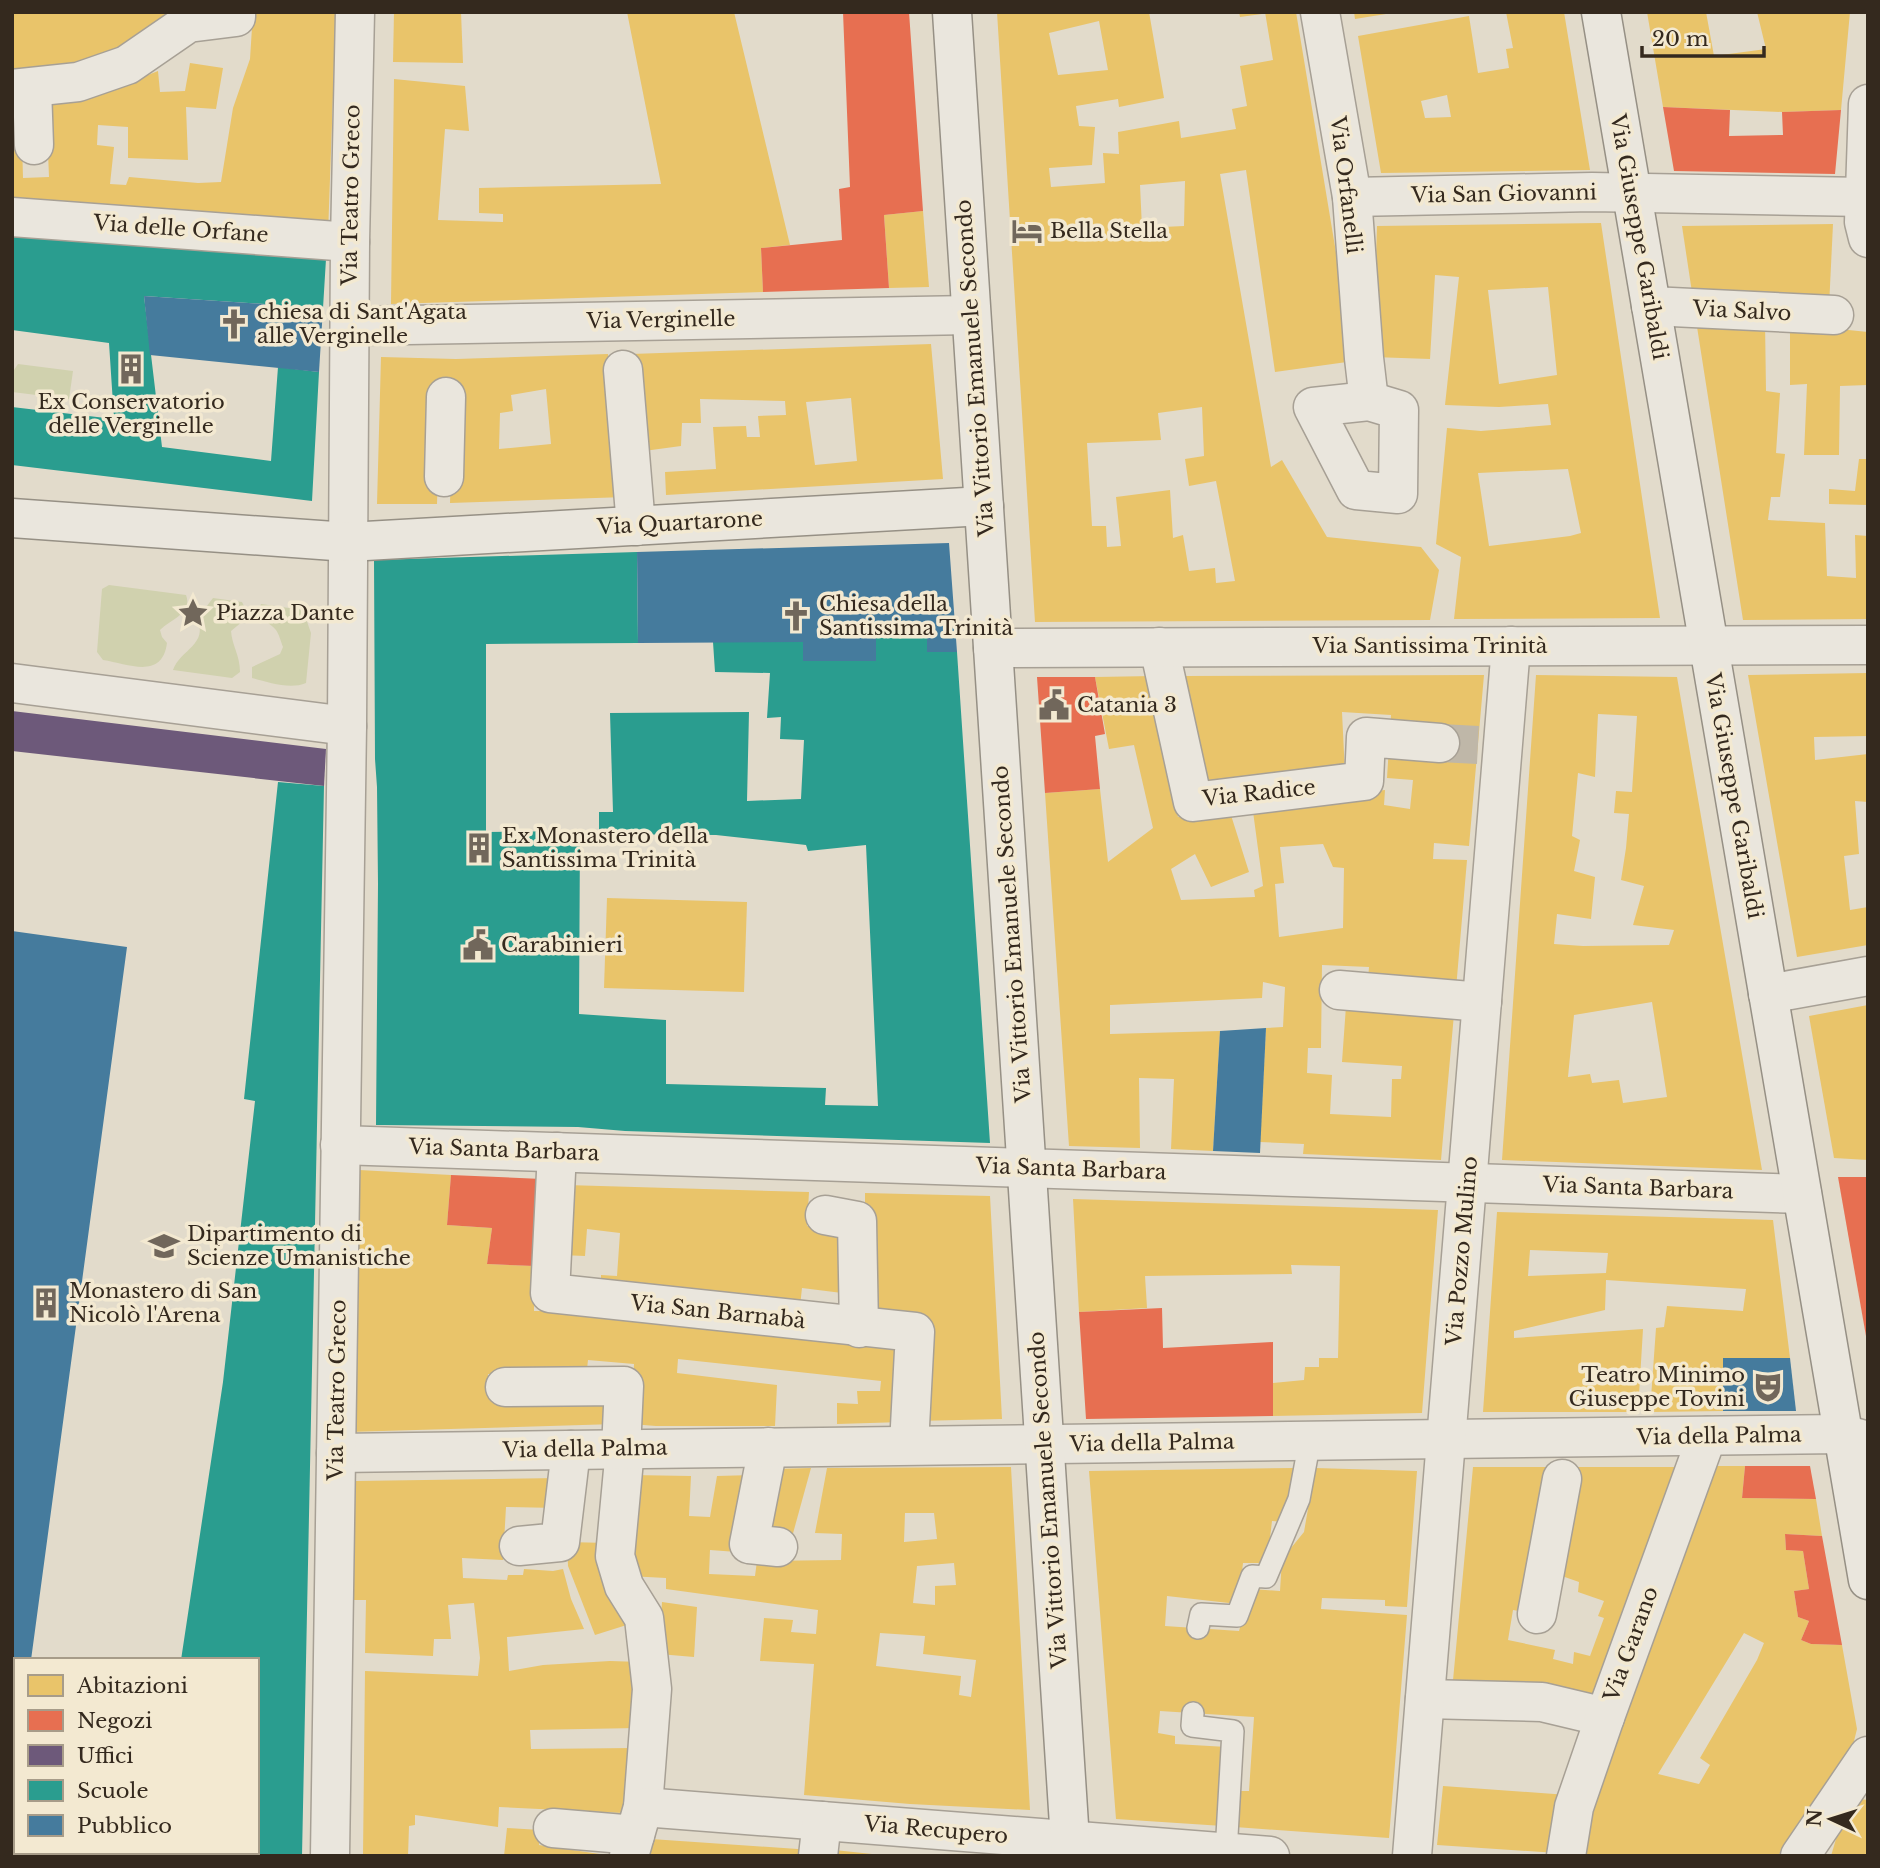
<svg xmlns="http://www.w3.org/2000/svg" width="1880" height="1868" viewBox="0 0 1880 1868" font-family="'Libre Baskerville',serif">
<rect width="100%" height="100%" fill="#e2dbcb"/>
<g fill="#d0d1ae">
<path d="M18,364L73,371L69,399L12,392V373Z"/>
<path d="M109,585L186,595C193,613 170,620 160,630L162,637L167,643C162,680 129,664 103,660L97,652L102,589Z"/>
<path d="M213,598L242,602L246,610L243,621L231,631C232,646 240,655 240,672L232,678L173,670C180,650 209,644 197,619Z"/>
<path d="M261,604L303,610L311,633L306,683C290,690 267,682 252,678V667L280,654L283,647C281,642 279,634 276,630C268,620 254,620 261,604Z"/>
</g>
<g fill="#e9c46a" fill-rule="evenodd">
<path d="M12,12H189L92,61L12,74Z"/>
<path d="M253,12H336L328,234L12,209V105L21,106L23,178L49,177L46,103L118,87L158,71L160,92L185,91L190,63L223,68L216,109L186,107L188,160L128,158V127L98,125L97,145L114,147L110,184L126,185L129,177L198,183L221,182L233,108L250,59Z"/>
<path d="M394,12H461L463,63L393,62Z"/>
<path d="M627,12H734L790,245L761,248L763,292L391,304L394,79L465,86L469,131L445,129L438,220L503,222V214L479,213V188L661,184Z"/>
<path d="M997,12H1149L1164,98L1119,107L1118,99L1076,106L1079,126L1095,127L1092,165L1049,168L1051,187L1105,183L1103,153L1119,154L1118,132L1179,121L1181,138L1236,129L1232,109L1247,106L1240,66L1273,60L1265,12H1296L1354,361L1275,372L1246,170L1220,174L1271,467L1282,460L1327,537L1421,547L1439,570L1430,620L1035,622ZM1099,21L1108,70L1058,75L1049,33ZM1185,181L1184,226L1142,228L1140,185ZM1202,407L1204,456L1185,459L1189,486L1216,481L1235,581L1216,583L1215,568L1189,571L1183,535L1173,538L1170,490L1116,497L1121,546L1107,547L1106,526H1092L1087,443L1161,440L1158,413Z"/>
<path d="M1239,12H1262V14L1240,17Z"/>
<path d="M1354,12H1386V14L1355,19Z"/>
<path d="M1506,12H1564L1590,170L1381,173L1358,36L1469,16L1478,73L1509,68L1506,49L1513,48ZM1447,95L1451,117L1425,118L1421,101Z"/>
<path d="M1647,12H1706L1714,56L1766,49L1757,12H1850L1841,110L1782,112L1663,107Z"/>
<path d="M923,211L929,287L889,288L884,215Z"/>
<path d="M1601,223L1660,618L1454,619L1461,557L1436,544L1447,428L1481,431L1551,425L1548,404L1499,407L1445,405L1459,277L1435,275L1430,359L1373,357L1377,226ZM1548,287L1557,375L1499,384L1488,290ZM1568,469L1581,533L1570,536L1489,546L1478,473Z"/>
<path d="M1833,224L1829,307L1693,299L1682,226Z"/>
<path d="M1695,314L1765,321L1766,391L1780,393L1776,453L1785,454L1780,497H1771L1768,520L1825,523L1827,576L1856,578L1855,535L1868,536V619L1743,620Z"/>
<path d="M1790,324L1868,332V385L1840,386L1839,455H1804L1807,384L1790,385Z"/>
<path d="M931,344L943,479L666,495L665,472L716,469L713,427L746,426L747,437H760L758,416L786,415L785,401L700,399L701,423H682L681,446L644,451L631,354ZM851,398L857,461L815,465L806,402Z"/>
<path d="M608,354L625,497L450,503L451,473L440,397L437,504H377L381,357L456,359ZM546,389L551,444L499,449L500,413L513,411L511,395Z"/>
<path d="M1859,459H1868V505L1829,504V489L1855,491Z"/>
<path d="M1868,673V736L1814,737L1815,760L1868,754V802L1855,801L1859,854L1844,856L1850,910L1868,907V945L1797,957L1748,675Z"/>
<path d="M1484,675L1469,846L1434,843L1433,859L1467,860L1456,989L1368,980L1369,967L1322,965L1321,1048H1308L1307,1073L1332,1075L1330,1114L1391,1117L1392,1079H1401L1402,1066L1342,1062L1346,1006L1454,1014L1441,1160L1303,1154L1304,1144L1260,1142L1266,1028L1283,1027L1285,987L1263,982L1262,998L1110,1005V1034L1220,1031L1213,1151L1171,1149L1174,1079L1139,1078L1140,1148L1069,1146L1045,793L1100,789L1108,862L1153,828L1134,745L1109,749L1095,677L1154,676L1164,758L1178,817L1230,812L1249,872L1211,887L1195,854L1171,869L1181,900L1255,897L1254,890L1263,886L1252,804L1385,790L1384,805L1410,809L1413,780L1387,778L1391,715L1342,712L1345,774L1204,787L1182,676ZM1323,844L1333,867L1344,868L1343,928L1279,937L1275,884L1284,883L1280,847Z"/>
<path d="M1536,675L1677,677L1762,1170L1502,1160ZM1598,714L1637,716L1632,792L1616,791L1614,813L1629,814L1626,848L1621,880L1644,886L1633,925L1674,930L1669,945L1583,946L1554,944L1557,914L1591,919L1595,877L1574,871L1580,840L1572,836L1578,773L1595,777ZM1652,1002L1667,1097L1623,1103L1619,1080L1592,1083L1590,1074L1568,1077L1574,1015Z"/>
<path d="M607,898L747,902L744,992L604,988Z"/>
<path d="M1868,1005V1160L1834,1158L1809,1016Z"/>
<path d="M359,1170L451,1175L447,1225L492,1228L487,1264L534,1266V1311H575L908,1342L903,1422L837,1424V1403L858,1404L857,1391H880L881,1381L678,1359L677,1373L777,1385L775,1426H656L631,1424L634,1364L588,1360L586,1379L488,1374L490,1398L617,1396L616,1424L348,1432Z"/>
<path d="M566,1185L809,1192L807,1226L845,1231L842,1293L802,1288L800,1306L601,1288V1275L617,1276L620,1233L587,1229L585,1256L561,1255Z"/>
<path d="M865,1193L990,1196L1002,1419L916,1421L923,1324L877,1318L865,1235Z"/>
<path d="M1073,1199L1438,1210L1422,1413L1273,1416V1383L1304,1380L1305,1367H1319V1358H1338L1340,1266L1291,1265L1292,1274L1145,1276L1147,1308L1079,1312Z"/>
<path d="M1497,1212L1773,1220L1790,1358H1723V1411L1650,1412L1656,1328L1664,1327L1667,1306L1743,1311L1746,1289L1606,1280L1605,1310L1514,1331V1338L1643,1329L1638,1412H1483ZM1530,1250L1608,1253L1606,1273L1528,1276Z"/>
<path d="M1713,1466H1745L1742,1498L1816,1499L1822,1536L1785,1534L1786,1550L1803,1551L1809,1589L1794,1591L1798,1617L1809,1621L1801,1640L1811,1644L1842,1645L1857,1729L1853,1745L1778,1856L1578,1854L1584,1816ZM1744,1633L1764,1643L1757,1660L1700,1758L1710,1765L1699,1784L1658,1774Z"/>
<path d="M1011,1467L1030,1810L910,1804L804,1795L814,1664L760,1661L764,1618L793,1620L791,1632L816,1634L818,1610L666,1589V1578L628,1576L631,1475L691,1476L689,1516L710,1517L717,1476L753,1475L737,1552L710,1550L709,1574L755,1576L757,1561L841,1560L842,1534L815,1533L827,1468ZM905,1513H934L937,1539L904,1542ZM954,1563L956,1585L935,1586V1605L913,1603L917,1566ZM880,1633L925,1636L923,1654L976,1660L971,1697L959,1695L961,1676L876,1666Z"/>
<path d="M1473,1467H1557L1525,1612L1513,1610L1508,1640L1555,1650L1553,1659L1573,1664L1574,1652L1590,1656L1604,1618L1598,1616L1604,1601L1578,1592L1579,1582L1559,1575L1571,1467H1676L1597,1703L1452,1691Z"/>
<path d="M811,1468L792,1537L760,1533L775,1469Z"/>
<path d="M1295,1468L1285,1522L1272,1521L1267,1563H1243L1238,1604L1167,1596L1165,1626L1239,1631L1252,1589L1280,1591L1282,1559L1304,1532L1315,1468L1417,1471L1407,1607L1385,1606V1600L1322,1598L1321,1609L1407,1615L1389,1838L1235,1827L1237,1791H1249L1254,1717L1160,1711L1158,1733L1175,1736V1744L1227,1747L1223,1826L1116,1819L1089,1471Z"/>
<path d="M559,1478L558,1508L506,1507L503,1560L462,1558L463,1578L507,1580L508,1575H523L524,1569L553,1571L563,1569L571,1599L584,1629L507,1637L509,1671L543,1665L610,1661L641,1662L637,1728L530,1730L531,1749L633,1748L623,1813L499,1807L498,1827L415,1815V1825L409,1826L408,1856H363L365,1671L478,1676L480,1658L474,1603L448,1605L451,1639H434L433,1656L365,1653L366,1600H351L356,1481Z"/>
<path d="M567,1542L608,1543L633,1623L595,1635L568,1566Z"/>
<path d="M662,1602L697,1607L694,1657L659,1654Z"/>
<path d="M1443,1786L1568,1795L1557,1853L1437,1845Z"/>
<path d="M1848,1798L1868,1800V1856H1831Z"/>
<path d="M507,1828L540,1830L539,1845L613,1856H504Z"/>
<path d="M651,1839L812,1850V1856H647Z"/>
<path d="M825,1849L872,1854L871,1856H824Z"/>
</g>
<g fill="#e76f51">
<path d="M843,12H909L923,211L884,215L889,288L763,292L761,248L842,240L839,189L850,187Z"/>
<path d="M1663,107L1730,110L1729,136L1783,135L1782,112L1841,110L1835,174L1674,171Z"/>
<path d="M1037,677H1095L1105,734L1095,736L1100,789L1045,793Z"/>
<path d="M451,1175L542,1179L534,1266L487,1264L492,1228L447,1225Z"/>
<path d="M1838,1177H1868V1336H1866Z"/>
<path d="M1162,1308L1163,1348L1273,1342V1416L1086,1419L1079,1312Z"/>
<path d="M1745,1466H1810L1816,1499L1742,1498Z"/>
<path d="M1785,1534L1822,1536L1842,1645L1811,1644L1801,1640L1809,1621L1798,1617L1794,1591L1809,1589L1803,1551L1786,1550Z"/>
</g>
<path fill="#6d597a" d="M12,711L326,749L324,786L12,751Z"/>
<g fill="#2a9d8f">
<path d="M12,234L326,259L323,308L144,296L162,447L271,461L278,367L319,372L312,501L12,465V407L114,419L109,343L12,330Z"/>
<path d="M637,552L638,643L486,644V832L580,831L579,1014L666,1020V1084L826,1088L825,1105L878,1106L866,845L808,851L806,845L716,835L599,834V812H613L610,713L749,712L747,801L801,799L804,740L780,739L781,717L767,718L770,673L715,672L713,642H803V661H876V636H927V652H957L990,1143L625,1131L578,1127L376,1125L378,884L377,787L375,759L374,560Z"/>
<path d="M278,782L324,786L302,1856H12V1814H16V1852H257V1660H181L223,1382L255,1101L244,1099Z"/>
</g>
<g fill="#457b9d">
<path d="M144,296L323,308L319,372L150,355Z"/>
<path d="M949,543L957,652H927V636H876V661H803V642L638,643L637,552Z"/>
<path d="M12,931L127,947L31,1660H16L15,1774L12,1773Z"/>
<path d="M1266,1028L1260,1153L1213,1151L1220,1031Z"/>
<path d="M1723,1358H1790L1796,1411H1723Z"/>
</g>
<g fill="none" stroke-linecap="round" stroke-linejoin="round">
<path stroke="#bfb7a8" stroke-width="38" stroke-dasharray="38 19" stroke-linecap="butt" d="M1440,743L1478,745"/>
<g stroke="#a7a095" stroke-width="24">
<g id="lane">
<path d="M1198,1628L1201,1614L1237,1616L1252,1576L1266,1577L1299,1499L1310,1440"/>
<path d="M1193,1713L1192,1726L1233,1731L1226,1853"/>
</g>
</g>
<g stroke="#a7a095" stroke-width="41">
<g id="street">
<path d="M1320,12L1352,197L1364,358L1369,401"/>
<path d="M32,88L34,145"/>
<path d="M12,89L78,82L127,65L188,23L236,17V12"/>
<path d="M1868,104L1864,222L1868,238"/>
<path d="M1352,197L1592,192L1865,197"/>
<path d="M12,217L350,242"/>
<path d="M1651,306L1834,315"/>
<path d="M350,326L971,315"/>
<path d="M623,370L636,526"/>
<path d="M1369,401L1399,410L1398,494L1356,490L1313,407Z"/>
<path d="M444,477L446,397"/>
<path d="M1159,647L1193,802L1364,781L1366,737L1440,743"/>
<path d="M993,648L1868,645"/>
<path d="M12,683L347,726"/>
<path d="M1339,990L1482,1002"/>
<path d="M1768,994L1868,976"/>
<path d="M340,1145L1802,1194"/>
<path d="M557,1152L550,1293L915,1332L909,1445"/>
<path d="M825,1215L857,1221L859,1328"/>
<path d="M505,1387L624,1386L621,1449"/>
<path d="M768,1447L749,1544L778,1547"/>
<path d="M625,1449L615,1556L624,1586L644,1618L652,1689L643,1807L629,1856"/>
<path d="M336,1453L1843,1434L1868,1441"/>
<path d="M519,1546L560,1542L571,1450"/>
<path d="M1537,1614L1562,1479"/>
<path d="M1425,1699L1542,1702L1605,1717"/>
<path d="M643,1807L1270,1856"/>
<path d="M553,1828L635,1835"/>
<path d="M330,1856L347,726L350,242L355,12"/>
<path d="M818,1856L822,1821"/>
<path d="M1412,1856L1511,646"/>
<path d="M1566,1856L1574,1807L1605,1717L1707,1436"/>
<path d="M1800,1856L1868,1756"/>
</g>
</g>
<g stroke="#969085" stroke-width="41">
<g id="secondary">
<path d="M952,12L1071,1856"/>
<path d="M1601,12L1868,1580"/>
<path d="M12,518L348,542L984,506"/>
</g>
</g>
<use href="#lane" stroke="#eae6dd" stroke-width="21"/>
<use href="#street" stroke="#eae6dd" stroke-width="38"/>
<use href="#secondary" stroke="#eae6dd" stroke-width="38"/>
</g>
<defs>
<g id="hotel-bare" transform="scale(2.415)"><path d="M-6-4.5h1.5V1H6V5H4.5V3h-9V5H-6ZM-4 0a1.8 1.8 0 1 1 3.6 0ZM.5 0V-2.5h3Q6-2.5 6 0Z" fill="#71675b" stroke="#f3e9d1" stroke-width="2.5" paint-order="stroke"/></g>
<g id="church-bare" transform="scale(2.415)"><path d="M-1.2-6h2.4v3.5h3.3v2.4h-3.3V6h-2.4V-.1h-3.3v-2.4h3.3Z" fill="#71675b" stroke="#f3e9d1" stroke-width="2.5" paint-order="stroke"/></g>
<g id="building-bare" transform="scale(2.415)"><path d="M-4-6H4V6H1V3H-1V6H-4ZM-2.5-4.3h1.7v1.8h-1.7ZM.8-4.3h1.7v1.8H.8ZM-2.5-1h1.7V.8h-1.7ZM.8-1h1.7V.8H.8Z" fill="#71675b" stroke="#f3e9d1" stroke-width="2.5" paint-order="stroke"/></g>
<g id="sight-bare" transform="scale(2.415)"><path d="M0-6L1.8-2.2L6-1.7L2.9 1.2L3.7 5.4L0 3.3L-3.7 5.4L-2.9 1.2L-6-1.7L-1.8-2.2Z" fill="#71675b" stroke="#f3e9d1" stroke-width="2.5" paint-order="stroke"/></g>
<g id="civic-bare" transform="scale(2.415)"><path d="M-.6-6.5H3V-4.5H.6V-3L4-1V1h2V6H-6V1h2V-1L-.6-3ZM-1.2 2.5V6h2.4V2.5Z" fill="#71675b" stroke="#f3e9d1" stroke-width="2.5" paint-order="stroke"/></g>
<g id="university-bare" transform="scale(2.415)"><path d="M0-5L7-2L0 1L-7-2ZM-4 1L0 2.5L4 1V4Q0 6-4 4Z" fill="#71675b" stroke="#f3e9d1" stroke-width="2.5" paint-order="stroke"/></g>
<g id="theatre-bare" transform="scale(2.415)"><path d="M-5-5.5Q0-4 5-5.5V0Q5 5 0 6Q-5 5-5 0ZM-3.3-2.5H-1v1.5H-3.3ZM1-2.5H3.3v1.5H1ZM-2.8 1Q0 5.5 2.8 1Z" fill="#71675b" stroke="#f3e9d1" stroke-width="2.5" paint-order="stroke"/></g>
</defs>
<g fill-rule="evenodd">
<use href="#hotel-bare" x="1027" y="231"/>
<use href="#church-bare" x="234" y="324"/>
<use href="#building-bare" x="131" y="369"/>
<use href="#sight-bare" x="193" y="613"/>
<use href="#church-bare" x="796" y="616"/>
<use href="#civic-bare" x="1054" y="705"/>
<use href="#building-bare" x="479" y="848"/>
<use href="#civic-bare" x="478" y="945"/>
<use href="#university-bare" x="164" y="1246"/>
<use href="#building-bare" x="46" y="1303"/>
<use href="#theatre-bare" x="1768" y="1387"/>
</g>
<g text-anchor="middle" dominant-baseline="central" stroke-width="7" stroke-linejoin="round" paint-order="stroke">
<g font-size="21" fill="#34291e" stroke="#f3e9d1">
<text transform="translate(1346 185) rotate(83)">Via Orfanelli</text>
<text transform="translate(1504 194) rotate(-1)">Via San Giovanni</text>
<text transform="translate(351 195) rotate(-89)">Via Teatro Greco</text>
<text transform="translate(181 229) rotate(4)">Via delle Orfane</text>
<text transform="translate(1639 237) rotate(80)">Via Giuseppe Garibaldi</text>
<text transform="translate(1742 311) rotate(3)">Via Salvo</text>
<text transform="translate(661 320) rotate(-1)">Via Verginelle</text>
<text transform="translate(975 368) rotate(-94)">Via Vittorio Emanuele Secondo</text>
<text transform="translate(680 523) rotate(-3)">Via Quartarone</text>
<text x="1430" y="646">Via Santissima Trinità</text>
<text transform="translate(1259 793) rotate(-6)">Via Radice</text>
<text transform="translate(1734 796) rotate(80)">Via Giuseppe Garibaldi</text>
<text transform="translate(1012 934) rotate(-94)">Via Vittorio Emanuele Secondo</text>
<text transform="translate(504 1150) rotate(2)">Via Santa Barbara</text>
<text transform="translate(1071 1169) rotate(2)">Via Santa Barbara</text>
<text transform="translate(1638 1188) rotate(2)">Via Santa Barbara</text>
<text transform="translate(1462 1251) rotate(-85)">Via Pozzo Mulino</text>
<text transform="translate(718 1312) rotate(6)">Via San Barnabà</text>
<text transform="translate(337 1390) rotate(-89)">Via Teatro Greco</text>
<text transform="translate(1719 1436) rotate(-1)">Via della Palma</text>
<text transform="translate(1152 1443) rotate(-1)">Via della Palma</text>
<text transform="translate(585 1449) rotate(-1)">Via della Palma</text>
<text transform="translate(1048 1500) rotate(-94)">Via Vittorio Emanuele Secondo</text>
<text transform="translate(1631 1644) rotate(-70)">Via Garano</text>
<text transform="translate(936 1830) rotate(5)">Via Recupero</text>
</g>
<g font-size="21" fill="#34291e" stroke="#f3e9d1" text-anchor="start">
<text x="1050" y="231">Bella Stella</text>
<text x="257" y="312">chiesa di Sant'Agata<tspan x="257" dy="24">alle Verginelle</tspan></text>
<text x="131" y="402" text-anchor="middle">Ex Conservatorio<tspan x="131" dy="24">delle Verginelle</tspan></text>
<text x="819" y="604">Chiesa della<tspan x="819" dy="24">Santissima Trinità</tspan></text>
<text x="216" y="613">Piazza Dante</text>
<text x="1077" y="705">Catania 3</text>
<text x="502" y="836">Ex Monastero della<tspan x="502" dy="24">Santissima Trinità</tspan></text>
<text x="501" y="945">Carabinieri</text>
<text x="187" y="1234">Dipartimento di<tspan x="187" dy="24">Scienze Umanistiche</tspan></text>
<text x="69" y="1291">Monastero di San<tspan x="69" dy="24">Nicolò l'Arena</tspan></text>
<text x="1745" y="1375" text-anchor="end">Teatro Minimo<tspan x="1745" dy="24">Giuseppe Tovini</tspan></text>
</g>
</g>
<rect width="1880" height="1868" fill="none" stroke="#34291e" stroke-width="28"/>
<rect x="14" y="1658" width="245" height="196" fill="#f3e9d1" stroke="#a79c89" stroke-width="2"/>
<rect x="28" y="1675" width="35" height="21" fill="#e9c46a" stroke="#a79c89" stroke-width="2"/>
<text x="77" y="1693" font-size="21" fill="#34291e">Abitazioni</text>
<rect x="28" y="1710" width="35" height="21" fill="#e76f51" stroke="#a79c89" stroke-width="2"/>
<text x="77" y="1728" font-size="21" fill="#34291e">Negozi</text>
<rect x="28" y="1745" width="35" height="21" fill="#6d597a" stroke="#a79c89" stroke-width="2"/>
<text x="77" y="1763" font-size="21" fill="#34291e">Uffici</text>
<rect x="28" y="1780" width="35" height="21" fill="#2a9d8f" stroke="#a79c89" stroke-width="2"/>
<text x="77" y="1798" font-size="21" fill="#34291e">Scuole</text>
<rect x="28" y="1815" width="35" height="21" fill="#457b9d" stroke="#a79c89" stroke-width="2"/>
<text x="77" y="1833" font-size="21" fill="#34291e">Pubblico</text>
<g transform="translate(1831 1819) rotate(274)" stroke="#f3e9d1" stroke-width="5" paint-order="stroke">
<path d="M0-5L12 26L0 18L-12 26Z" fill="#34291e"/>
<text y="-10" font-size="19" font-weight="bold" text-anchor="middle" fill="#34291e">N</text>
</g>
<path d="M1642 46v10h122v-10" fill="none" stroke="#34291e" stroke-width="3.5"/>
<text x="1652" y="46" font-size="21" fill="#34291e" stroke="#f3e9d1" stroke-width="5" paint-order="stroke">20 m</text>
</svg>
